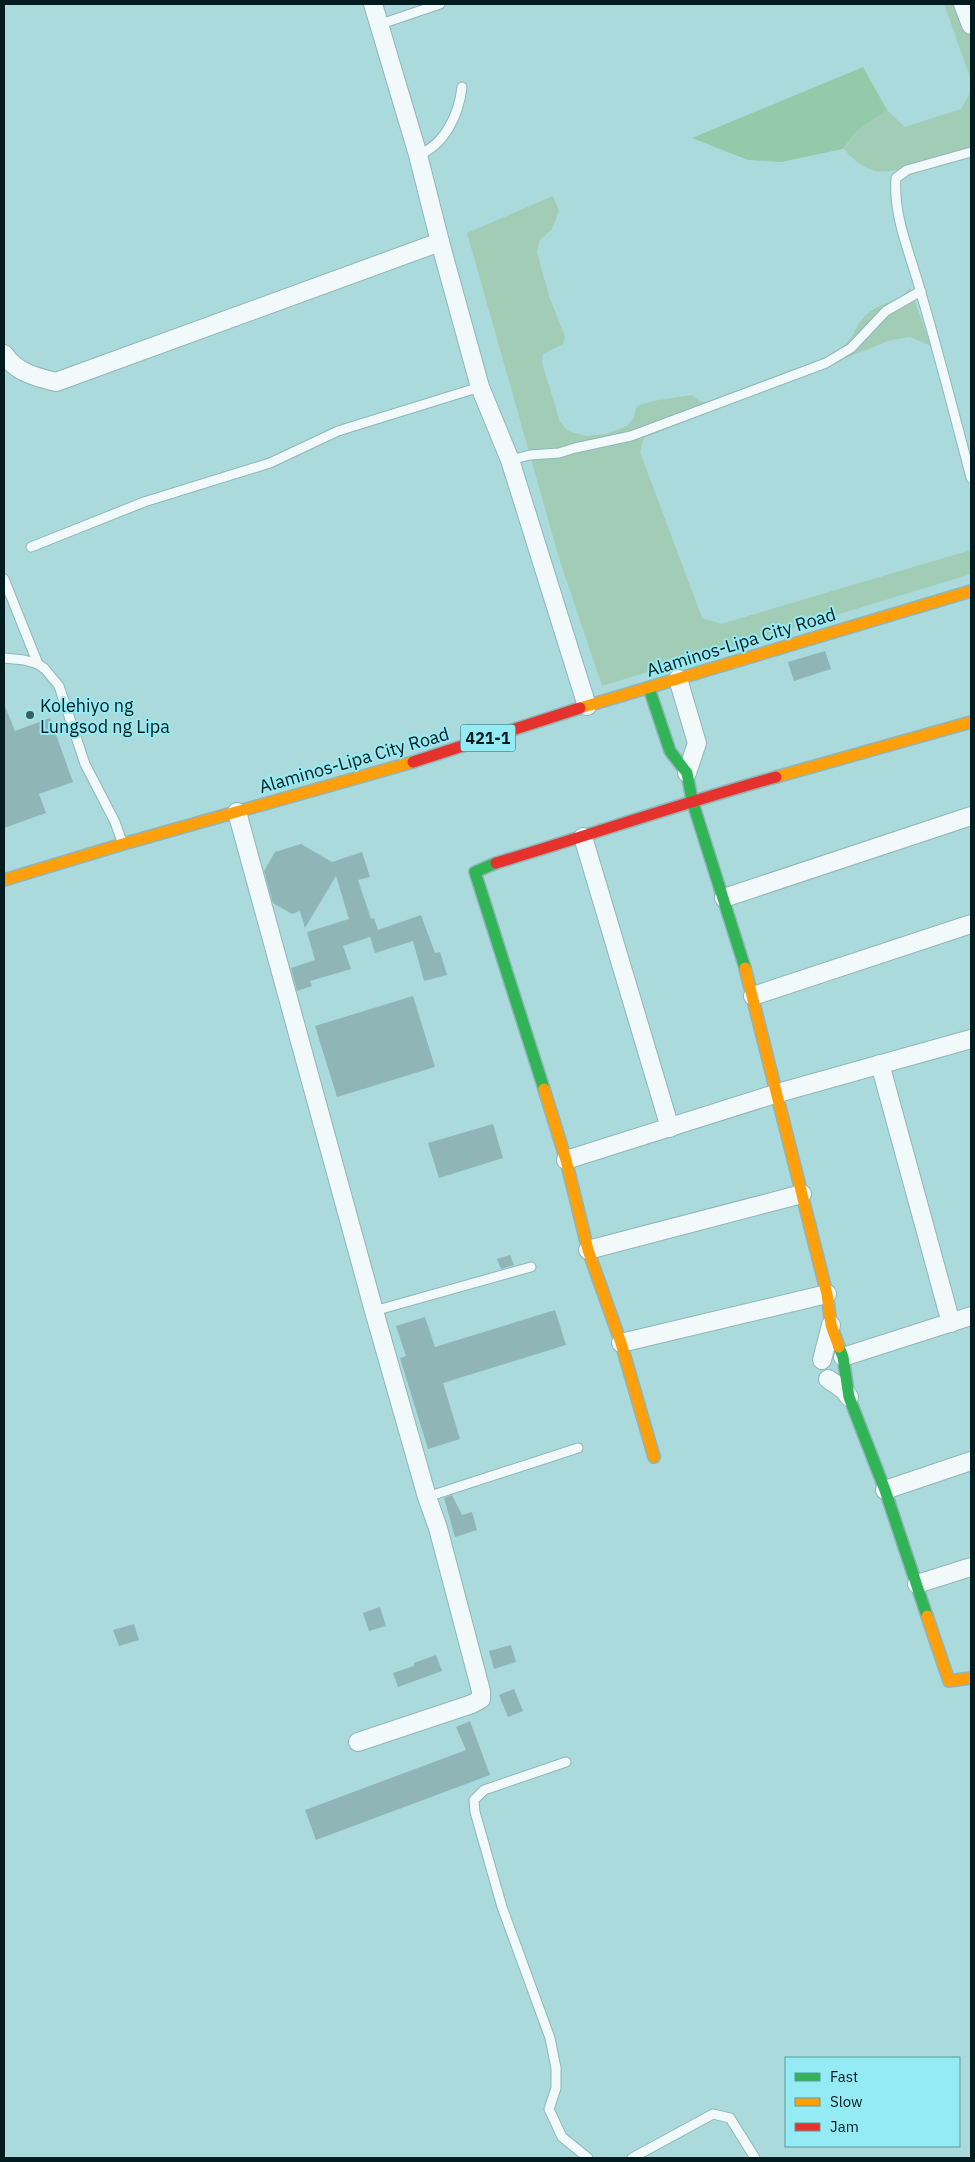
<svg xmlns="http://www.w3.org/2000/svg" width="975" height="2162" viewBox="0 0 975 2162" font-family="'IBM Plex Sans',sans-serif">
<rect width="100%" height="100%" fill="#abdadd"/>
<g fill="#a1cdb6">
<path d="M944,4H970L971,7V147C950,154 891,178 872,170C861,166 851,158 844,149L858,130L887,110L905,127L961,109L969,95L971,80Z"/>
<path d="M553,196L559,211L552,229L539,241L537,252L549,296L565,337L563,344L543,354L542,362L560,422L568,431L586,436L606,434L627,426L633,419L637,406L653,401L692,395L699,401L709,403C748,389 816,371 846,344C854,336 857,323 865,316C878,303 899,302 910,288L931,346L910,337L891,340L644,438L640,452L702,618L721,624L971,550V574L602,686L559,558L467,233Z"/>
</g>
<path fill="#94caa9" d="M863,67L887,110L858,130L843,149L781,162L748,160L692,138Z"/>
<g fill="#8fb5b7">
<path d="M825,651L831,669L794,681L788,662Z"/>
<path d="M4,704L15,731L50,718L73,782L39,794L46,813L4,828Z"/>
<path d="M301,844L332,862L362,852L370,877L358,880L371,919L374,918L378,930L421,915L435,953L440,952L447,975L424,981L413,941L375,953L370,937L343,946L351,969L310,981L312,986L297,991L291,968L315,960L307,932L349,919L336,876L305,928L300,911L292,914L273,903L264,871L275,852Z"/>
<path d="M413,996L435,1067L337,1097L315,1026Z"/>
<path d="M493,1124L503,1158L439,1178L428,1143Z"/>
<path d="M510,1255L514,1265L501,1269L497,1259Z"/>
<path d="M555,1310L566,1345L443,1383L460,1439L428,1449L400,1358L406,1356L396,1326L425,1317L435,1347Z"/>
<path d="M452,1495L462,1515L472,1512L477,1530L455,1537L444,1498Z"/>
<path d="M380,1607L386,1626L369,1631L363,1613Z"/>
<path d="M134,1624L139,1640L119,1646L113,1630Z"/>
<path d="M511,1645L516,1662L494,1669L489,1651Z"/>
<path d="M436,1655L442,1671L398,1687L393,1673L414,1666V1663Z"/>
<path d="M514,1689L523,1711L508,1717L499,1695Z"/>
<path d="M470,1721L490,1775L316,1840L305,1810L466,1750L456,1727Z"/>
</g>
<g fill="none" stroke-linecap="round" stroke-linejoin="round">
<g stroke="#90b5b8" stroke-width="11">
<g id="lane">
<path d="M378,25L440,4"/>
<path d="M971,152L907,170L896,178C893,218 911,255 921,293C939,355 955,416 971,478"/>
<path d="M418,155C445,145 459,114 462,87"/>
<path d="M510,460L530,455L559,453L575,448L631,436L826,363L851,348L886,311L921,291"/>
<path d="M31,547L144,502L270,463L338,431L480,387"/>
<path d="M4,579L38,664"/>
<path d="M4,658L24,660L38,664L45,669L59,686L85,764L115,822L122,842"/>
<path d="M374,1311L531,1267"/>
<path d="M427,1497L578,1448"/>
<path d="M566,1762L484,1790L474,1800L475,1812L502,1907L550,2038L556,2068V2088L549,2109L562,2137L588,2158"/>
<path d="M632,2158L713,2114L730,2118L755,2158"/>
</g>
</g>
<g stroke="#90b5b8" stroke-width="20">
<g id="street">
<path d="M373,4L418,155L440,242L480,387L510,460L587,706"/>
<path d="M963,4L971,25"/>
<path d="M4,354C16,372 35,377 56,382L440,242"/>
<path d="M678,679L697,743L687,773"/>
<path d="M237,812L374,1311L427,1497L438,1528L481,1691V1699L472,1704L358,1742"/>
<path d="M583,837L670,1128"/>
<path d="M724,898L971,816"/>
<path d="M753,996L971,924"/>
<path d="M880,1064L951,1323"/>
<path d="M566,1160L778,1093L971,1039"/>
<path d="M588,1250L802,1194"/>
<path d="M621,1343L827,1294"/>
<path d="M843,1357L971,1316"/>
<path d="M822,1360L831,1325"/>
<path d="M828,1379L844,1390L849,1397"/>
<path d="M885,1490L971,1461"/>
<path d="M917,1584L971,1567"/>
</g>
</g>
<g stroke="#90b5b8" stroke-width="14">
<g id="fast">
<path d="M649,688L670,751L687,773L692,800L745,968"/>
<path d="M496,863L475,872L544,1089"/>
<path d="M839,1347L843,1357L849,1397L885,1490L927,1616"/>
</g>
</g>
<g stroke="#90b5b8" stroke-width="14">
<g id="slow">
<path d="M580,708L971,591"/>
<path d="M776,777L971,722"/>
<path d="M4,880L123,844L413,762"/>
<path d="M745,968L827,1294L831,1325L839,1347"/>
<path d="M544,1089L566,1160L588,1250L621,1343L654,1457"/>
<path d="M927,1616L949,1681L971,1678"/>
</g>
</g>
<g stroke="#90b5b8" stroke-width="14">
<g id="jam">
<path d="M413,762L580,708"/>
<path d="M496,863C590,835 682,803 776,777"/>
</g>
</g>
<use href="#lane" stroke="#f2f9fa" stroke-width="9"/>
<use href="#street" stroke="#f2f9fa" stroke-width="18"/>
<use href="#fast" stroke="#30b455" stroke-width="11"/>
<use href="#slow" stroke="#ff9f0a" stroke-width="11"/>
<use href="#jam" stroke="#e5322d" stroke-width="11"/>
</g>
<circle fill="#3c5e61" stroke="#95ebf3" stroke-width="2" cx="30" cy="715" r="5"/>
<g text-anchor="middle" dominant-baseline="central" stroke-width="4" stroke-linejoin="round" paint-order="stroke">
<rect fill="#95ebf3" stroke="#2d595e" stroke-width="1" x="460.5" y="724.5" width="55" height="27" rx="4"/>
<g font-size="16" font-weight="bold" fill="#011b1e">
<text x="488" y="738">421-1</text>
</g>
<g font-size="18" fill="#011b1e" stroke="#95ebf3">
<text transform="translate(741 642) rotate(-17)">Alaminos-Lipa City Road</text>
<text transform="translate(354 760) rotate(-16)">Alaminos-Lipa City Road</text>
</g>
<g font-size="18" fill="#011b1e" stroke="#95ebf3" text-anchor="start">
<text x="40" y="705">Kolehiyo ng<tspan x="40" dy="21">Lungsod ng Lipa</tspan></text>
</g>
</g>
<rect width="975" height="2162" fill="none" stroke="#011b1e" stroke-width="10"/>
<rect x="785" y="2057" width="175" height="90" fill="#95ebf3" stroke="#5a989e"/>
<rect x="795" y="2073" width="25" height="8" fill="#30b455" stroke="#5a989e"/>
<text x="830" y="2082" font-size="15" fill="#011b1e">Fast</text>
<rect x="795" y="2098" width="25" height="8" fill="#ff9f0a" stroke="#5a989e"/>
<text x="830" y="2107" font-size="15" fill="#011b1e">Slow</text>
<rect x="795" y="2123" width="25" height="8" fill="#e5322d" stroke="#5a989e"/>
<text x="830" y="2132" font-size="15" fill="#011b1e">Jam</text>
</svg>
